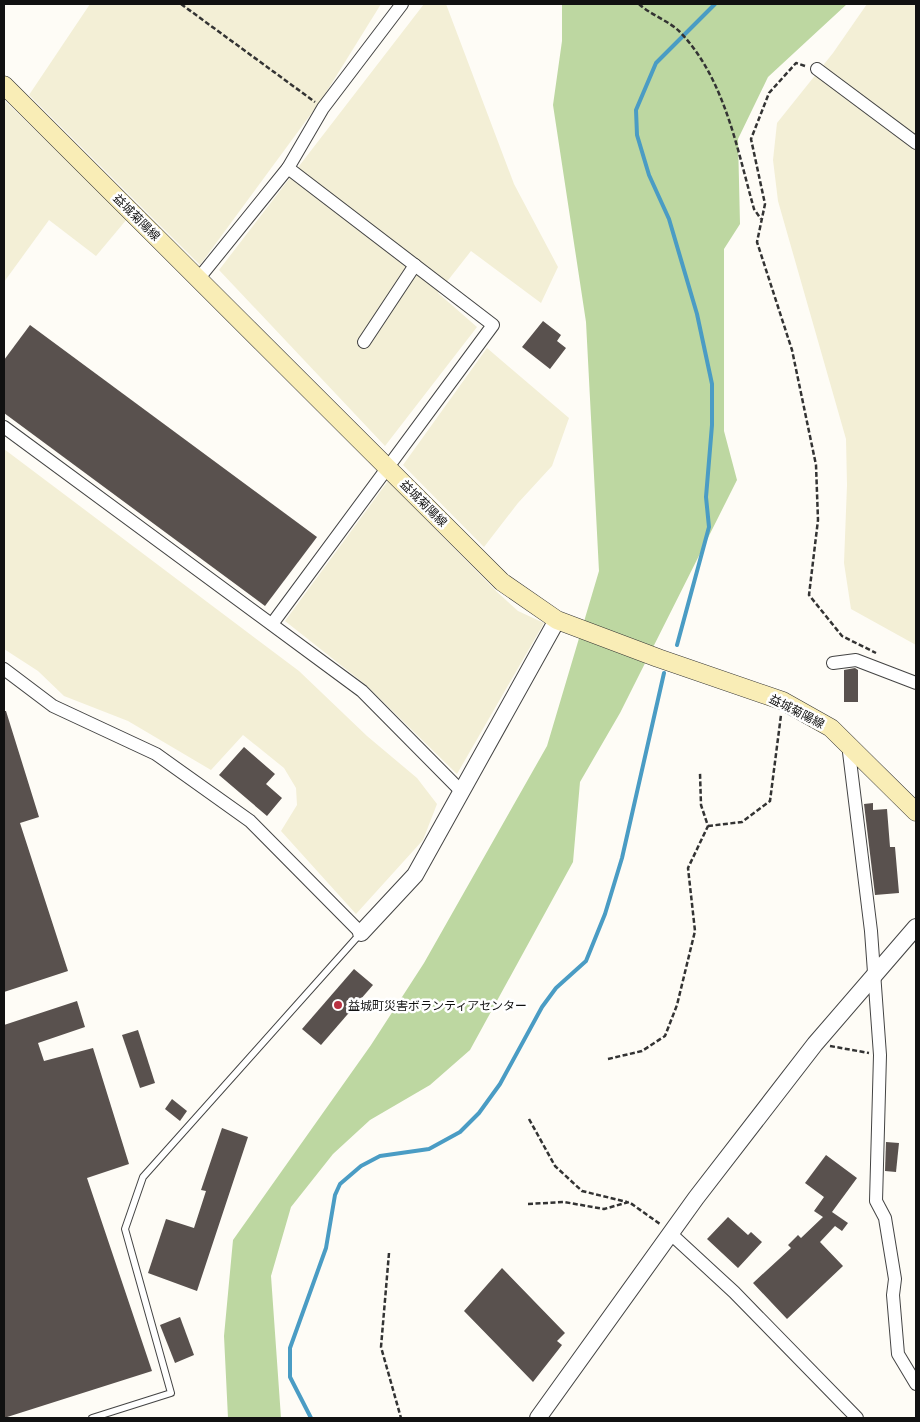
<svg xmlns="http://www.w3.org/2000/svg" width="920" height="1422" viewBox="0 0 920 1422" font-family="'Libre Baskerville','Noto Sans JP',serif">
<rect width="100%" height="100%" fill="#fefcf6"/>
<g fill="#f3efd6">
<path d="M90,4H381L322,99L200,265L29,95Z"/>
<path d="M424,4H446L514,184L558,267L541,303L471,251L438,293L477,327L385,446L219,270Z"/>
<path d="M867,4H916V645L851,609L844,563L847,485L846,439L778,201L773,160L777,123L833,53Z"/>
<path d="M4,100L127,219L96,256L49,220L4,282Z"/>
<path d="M487,348L569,418L552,466L518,503L484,547L403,465Z"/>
<path d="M4,449L299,671L367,736L417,778L437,804L423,840L356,914L281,831L297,805L296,788L284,768L243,735L211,770L128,721L64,696L38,671L4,649Z"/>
<path d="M388,481L497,592L518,611L544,623L457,774L366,685L285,621Z"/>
</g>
<path fill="#bdd7a1" d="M562,4H847L768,77L738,139L740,224L724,249V431L737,480L620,713L580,782L573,862L470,1050L430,1085L370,1120L333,1154L291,1207L271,1276L281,1418H228L224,1336L233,1240L371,1045L424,963L547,746L599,571L586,322L553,105L562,41Z"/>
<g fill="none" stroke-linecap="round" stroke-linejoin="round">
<g stroke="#4a9cc4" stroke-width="4">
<path d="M677,645L709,527L706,497L712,425V384L697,314L669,219L649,175L637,135L636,110L656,63L715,4"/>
<path d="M311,1418L290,1377V1348L326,1248L335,1195L340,1184L361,1166L380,1156L429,1149L460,1132L479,1113L500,1084L542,1007L556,988L586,961L605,914L622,858L664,673"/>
</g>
</g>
<g fill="#59514e">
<path d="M543,321L561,335L557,341L566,348L550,369L522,347Z"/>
<path d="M30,325L317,537L265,606L4,413V360Z"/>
<path d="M855,668L858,670V702H844V670Z"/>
<path d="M4,711H6L39,817L20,823L68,971L4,992Z"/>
<path d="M244,747L275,774L266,784L282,798L267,816L219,775Z"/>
<path d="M873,803V810L887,809L890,847H895L899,893L875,895L864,804Z"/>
<path d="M354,969L373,985L321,1045L302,1029Z"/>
<path d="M77,1001L85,1027L38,1043L44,1061L93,1048L129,1164L87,1178L152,1371L4,1418V1025Z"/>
<path d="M138,1030L155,1083L140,1088L122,1035Z"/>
<path d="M172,1099L187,1111L180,1121L165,1109Z"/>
<path d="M222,1128L248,1137L197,1291L148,1273L166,1219L194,1228L206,1191L201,1190Z"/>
<path d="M886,1142L899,1143L896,1172L885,1171Z"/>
<path d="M826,1155L857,1178L832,1212L848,1223L842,1231L835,1226L820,1242L843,1266L787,1319L753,1283L791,1248L788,1245L798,1235L801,1238L823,1217L814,1211L824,1197L805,1183Z"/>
<path d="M728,1217L748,1235L751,1232L762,1242L738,1268L707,1239Z"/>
<path d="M502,1268L565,1333L557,1341L562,1345L533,1382L464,1311Z"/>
<path d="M180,1317L194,1355L175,1363L160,1325Z"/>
</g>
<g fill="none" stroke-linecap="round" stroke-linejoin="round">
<g stroke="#444" stroke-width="8">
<path id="service" d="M92,1418L171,1393L125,1229L143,1177L360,934"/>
</g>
<g stroke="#444" stroke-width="14">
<g id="minor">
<path d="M817,69L916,143"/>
<path d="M199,278L288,168L323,108L402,4"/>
<path d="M364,342L415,265"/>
<path d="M4,427L362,691L461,791"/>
<path d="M272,624L493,325L288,168"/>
<path d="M833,663L856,660L916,683"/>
<path d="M4,669L53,706L156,754L250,821L361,933"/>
<path d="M848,744L871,931L880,1055L876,1201L885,1218L895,1279L893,1295L898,1354L916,1384"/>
<path d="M671,1234L734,1292L857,1418"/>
</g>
</g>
<g stroke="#444" stroke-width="18">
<g id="tertiary">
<path d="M361,933L415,875L557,620"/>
<path d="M538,1418L696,1198L815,1044L916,927"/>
</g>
</g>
<g stroke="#333" stroke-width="19">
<path id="secondary" d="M4,85L502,582L557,620L658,658L783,701L831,728L916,812"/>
</g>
<g stroke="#333" stroke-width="2.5" stroke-dasharray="5 2.5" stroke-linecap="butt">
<path d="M181,4L315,102"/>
<path d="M639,4C651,15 669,21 680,32C725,79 737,149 754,209L761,219"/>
<path d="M805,66L796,63L769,93L751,139L765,204L757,242L792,350L816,465L818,520L809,595L842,636L876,653"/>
<path d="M708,826L742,822L770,801L781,715"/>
<path d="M830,1046L869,1053"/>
<path d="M608,1059L642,1051L665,1036L677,1005L695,931L688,868L708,826L701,805L700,773"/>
<path d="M529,1119L555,1166L582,1191L627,1202"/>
<path d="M528,1204L564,1202L604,1209L629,1202L660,1224"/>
<path d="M389,1253L381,1347L401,1418"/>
</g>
<use href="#service" stroke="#fff" stroke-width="6"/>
<use href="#minor" stroke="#fff" stroke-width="12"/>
<use href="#tertiary" stroke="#fff" stroke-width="16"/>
<use href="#secondary" stroke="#f9edb6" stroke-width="18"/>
</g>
<circle fill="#b83241" stroke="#fff" stroke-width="2" cx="338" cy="1005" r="5"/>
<g text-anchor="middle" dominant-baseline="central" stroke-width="5" stroke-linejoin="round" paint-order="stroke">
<g font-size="12" fill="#111" stroke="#fff">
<text transform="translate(137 217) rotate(45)">益城菊陽線</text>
<text transform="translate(424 503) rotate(45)">益城菊陽線</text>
<text transform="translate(797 711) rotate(27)">益城菊陽線</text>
</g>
<g font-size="12" fill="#111" stroke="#fff" text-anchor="start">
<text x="348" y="1005">益城町災害ボランティアセンター</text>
</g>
</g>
<rect width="920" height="1422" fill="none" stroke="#111111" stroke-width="10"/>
</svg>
